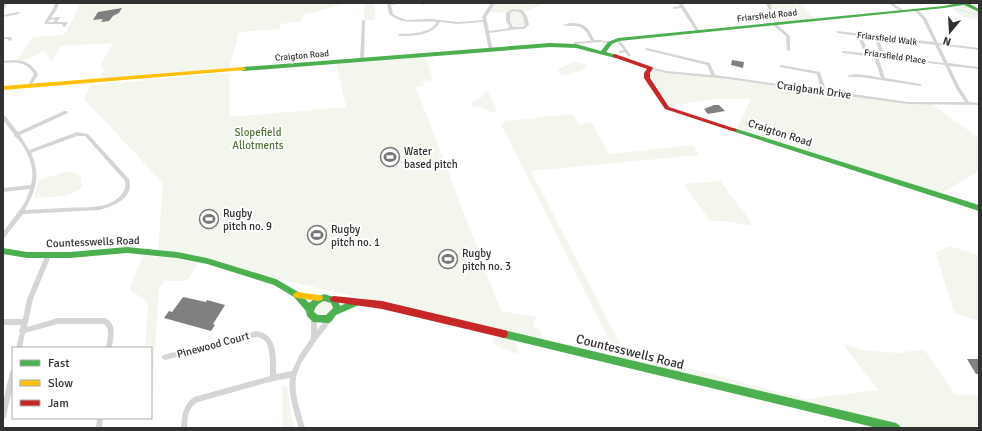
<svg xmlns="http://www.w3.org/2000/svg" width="982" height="431" viewBox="0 0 982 431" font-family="Signika,sans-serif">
<rect width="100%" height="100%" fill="#fff"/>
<g fill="#f2f6ed">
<path d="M79,3H349L303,15L302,21L281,24L279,29L239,32L229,69L99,79L104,69L100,66L113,43L61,46L51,62L45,51L22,61L15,62L33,37L64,35L75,15Z"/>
<path d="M364,3H375V20L364,21Z"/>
<path d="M495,3H540L541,5L525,12L514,8L505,13L489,12Z"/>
<path d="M768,3H800L816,20L772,24L777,19Z"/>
<path d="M966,6L979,12V19L965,18L951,9Z"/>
<path d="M514,11H520L524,17L526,25L523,28L514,27L509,18V13Z"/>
<path d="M425,55L433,80L423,81L424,86L416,87L501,311L536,317L533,326L541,331L543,341L271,277L202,257L158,250L163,183L84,99L91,85L229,73L230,117L346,107L336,64L405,59L404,57Z"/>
<path d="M575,61L586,65L585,69L568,75L559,74V69Z"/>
<path d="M654,71L794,87L908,103L932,104L979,138V171L940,194L737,128L751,99H715L670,106L649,76Z"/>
<path d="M487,90L497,112C487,113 482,105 472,106V101L482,97Z"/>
<path d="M573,114L580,125L591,122L609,154L693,145L699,155L531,171L618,340L623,347L638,355L806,399L878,390L843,344L864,350L898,353L924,349L955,394L977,395L979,398V428H896L618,358L501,124L504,123V121Z"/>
<path d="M65,172L78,174L81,178L82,188L67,196L34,198L39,180Z"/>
<path d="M720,181L750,221L753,226L725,221H710L684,184Z"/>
<path d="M949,246L979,255V321L954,313L936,253Z"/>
<path d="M143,256L170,257L198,264L186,281H165L159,288L151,410V348H145L148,303L138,295L132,293L130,287Z"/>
<path d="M323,300L331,303L332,309L328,314L318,315L314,310L316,304Z"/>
<path d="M495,335L515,340L519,354L496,346L492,339Z"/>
<path d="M282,385L288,388L289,401L294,428H283Z"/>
</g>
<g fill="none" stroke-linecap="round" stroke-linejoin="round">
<path stroke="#d9e9f4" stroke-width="1" d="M955,8L979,16"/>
</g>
<g fill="#808080">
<path d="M122,8L119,13L113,16L109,21L101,22L103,19L93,20L98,12Z"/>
<path d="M732,60L744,62L743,68L731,65Z"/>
<path d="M714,105H719L725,111L708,114L704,109Z"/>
<path d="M183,297L206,302L207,300L225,305L213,324L215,325L211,331L164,318L169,311L172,312Z"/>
<path d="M967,359H978L979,374H976Z"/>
</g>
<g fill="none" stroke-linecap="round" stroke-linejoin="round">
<g fill="#d5d5d5" fill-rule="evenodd">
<path d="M4,3H8L4,9H3V5Z"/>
<path d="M55,3H59L57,9L51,18L59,17L60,18L57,22H67L68,23L65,27L62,26L63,24H46L44,23L53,9ZM55,19L54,22H48L50,20Z"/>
<path d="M387,3H400L398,4L391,5L393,14L396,16L406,20L431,19L458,22L483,20L482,17L491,3H495L486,17L489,31L505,29L510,27L506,21V13L513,9L522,10L527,16L529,25L524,29C512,29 501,32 489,33L493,50L491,51L489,50L483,22L458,24L440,22C432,36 413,36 399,36L398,35L400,34C413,33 429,34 437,22C420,20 403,26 389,14ZM514,11L520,12L523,16L525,25L523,27H513L510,21V13Z"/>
<path d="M421,3H425V4L422,5Z"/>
<path d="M678,3H682L700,32L699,33H697L681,8L673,9V7L680,6Z"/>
<path d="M766,3H770L772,9L771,10H769Z"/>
<path d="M888,3H892L905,11L902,12Z"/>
<path d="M915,9H917L926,18L938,43L979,48V50L939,45L948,63L979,67V69L949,66L960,88L969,102L979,103V105L908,104L825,93H824L822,92L728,79L666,73L649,69L648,68L650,67L666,71L711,75L707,65L646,50L645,49L647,48L710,63L715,75L821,90L817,74L780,67L779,66L781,65L820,72L826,90L908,102H965L956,88L945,65L878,57L885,78L921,84V86H920L861,77H849L847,76C856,72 870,76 881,78L874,57L843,53L841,52L843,51L864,53L858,36L838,33H837V31L934,42L922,18L915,11ZM862,36L874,37L881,55H877L876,53H874L873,54H867L868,53ZM878,38L935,45L944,63L884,56L885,55Z"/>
<path d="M18,12L20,13L19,14L3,17V15Z"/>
<path d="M362,20L365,21L364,60L362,61L360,60Z"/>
<path d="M571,23C585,23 589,28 594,40H600L611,42L612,43L610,44L600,42L574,44V42H575L591,41C587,32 584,26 573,26C570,26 567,26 563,25L565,24Z"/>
<path d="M773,23H775L790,36V51H789L787,50L786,36L773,25Z"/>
<path d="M3,37H11L12,40L10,41H9L8,39H3Z"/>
<path d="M617,39H619L627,50L629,51L628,52L631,55L630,56H628L625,52L619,53V51L624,50L616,40Z"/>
<path d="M14,60C26,61 31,63 38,74L30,88H29L27,87L34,74C26,61 16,62 3,63V61Z"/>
<path d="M64,111H66L68,112V113L20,135L29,150L77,132L88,134L129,179C135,198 114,206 100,210L23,214L5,237L3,238V232L21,208L26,200L30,189L3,192V188L31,185C32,180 33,175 32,169C31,159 23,142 14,136V134L3,120V116H5L18,132ZM77,136H85L125,181C128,195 112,204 100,206C89,208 77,207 65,208C52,209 39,209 25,210C36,190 41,175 31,153Z"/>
<path d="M46,254H50L51,256L33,299L27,327L58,318H105C118,324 113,337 112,348H106C107,340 111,330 104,324H58L25,333L22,348H16L20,332L19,331L21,325H3V319H23L27,299Z"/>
<path d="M314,315L316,316L317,318V330L327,317L329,316L331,317L332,319C327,329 318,337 312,347C306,355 300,364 297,374C292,390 301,412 305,428H299C294,412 288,395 290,378L273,381L198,402C187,409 188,417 187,428H181C182,415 183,405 194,397L270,376C270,366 271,348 265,341C262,338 259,337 256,337L165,360L163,359L162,357L163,355L256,331C259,332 263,332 265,334C278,342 276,362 276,374L292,371L299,356L311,338V318L312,316Z"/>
<path d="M13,369V386L6,416L5,418L3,419V402L10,372L11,370Z"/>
<path d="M97,418H103L102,428H96Z"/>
</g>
<g fill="#4caf50" fill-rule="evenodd">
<path d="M957,3H968L979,9V12L964,5L944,8L619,41L612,44L606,52L617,55V57L615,58L576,48L550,47L243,71L240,69L243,67L550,43L576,44L601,51L608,42L618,38L944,6Z"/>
<path d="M734,128L979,205V211L732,131L731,130Z"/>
<path d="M127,247L177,252L207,258L276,279L300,293L309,303L314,299L324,294L337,298L340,306L356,299L359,301L360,303L359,305L336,315L331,322L328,323L313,322L307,316L306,311L294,297L274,285L207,264L177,258L127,253L70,258H27L3,254V248L27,252H70ZM324,301L331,303L333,308L326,315H318L314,312C315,306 319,303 324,301Z"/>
<path d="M504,330L896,423L899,425L901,428H877L504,338L501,337L500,334L501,331Z"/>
</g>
<g fill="#ffc107" fill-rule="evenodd">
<path d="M243,67L246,69L245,70L3,90V86Z"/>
<path d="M297,292L319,295L322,296L323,298L322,300L319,301L297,298L294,297L293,295L294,293Z"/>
</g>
<g fill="#c62828" fill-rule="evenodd">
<path d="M615,54L652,67L653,68L650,73V78L669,107L736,129L737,130L736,131H732L665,109L644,78V73L647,69L613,57V55Z"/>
<path d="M334,296L382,301L504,330L507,331L508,334L507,337L504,338L382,309L334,302L331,301L330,299L331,297Z"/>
</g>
</g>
<defs>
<g id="stadium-ring" transform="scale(1)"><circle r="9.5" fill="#fff" stroke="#797979" stroke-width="1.5"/><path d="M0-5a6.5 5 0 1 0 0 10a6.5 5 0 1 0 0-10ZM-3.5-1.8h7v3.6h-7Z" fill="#797979"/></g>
</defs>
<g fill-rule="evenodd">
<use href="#stadium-ring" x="390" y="157"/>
<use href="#stadium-ring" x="209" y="219"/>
<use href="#stadium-ring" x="317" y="235"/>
<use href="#stadium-ring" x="448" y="259"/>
</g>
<g text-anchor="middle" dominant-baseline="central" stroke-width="4" stroke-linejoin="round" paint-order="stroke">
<g font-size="9" fill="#313131" stroke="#fff">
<text transform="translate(767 16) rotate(-6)">Friarsfield Road</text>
<text transform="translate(887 39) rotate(7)">Friarsfield Walk</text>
<text transform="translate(302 56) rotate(-5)">Craigton Road</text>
<text transform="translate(895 57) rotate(8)">Friarsfield Place</text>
</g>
<g font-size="11" fill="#313131" stroke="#fff">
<text transform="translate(814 90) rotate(8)">Craigbank Drive</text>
<text transform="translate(780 133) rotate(18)">Craigton Road</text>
<text transform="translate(93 242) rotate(-2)">Countesswells Road</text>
<text transform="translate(213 345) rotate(-15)">Pinewood Court</text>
</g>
<g font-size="11" fill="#517339" stroke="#fff">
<text x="258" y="132">Slopefield<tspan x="258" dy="13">Allotments</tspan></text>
</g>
<g font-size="11" fill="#313131" stroke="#fff" text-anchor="start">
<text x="404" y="151">Water<tspan x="404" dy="13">based pitch</tspan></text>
<text x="223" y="213">Rugby<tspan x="223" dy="13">pitch no. 9</tspan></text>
<text x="331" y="229">Rugby<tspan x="331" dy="13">pitch no. 1</tspan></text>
<text x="462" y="253">Rugby<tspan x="462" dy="13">pitch no. 3</tspan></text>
</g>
<g font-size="13" fill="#313131" stroke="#fff">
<text transform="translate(630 352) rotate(14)">Countesswells Road</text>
</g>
</g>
<rect width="982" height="431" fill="none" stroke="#313131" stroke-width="8"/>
<rect x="12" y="347" width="140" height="72" fill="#ffffff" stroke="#adadad"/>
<rect x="20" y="360" width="20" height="6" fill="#4caf50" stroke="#adadad"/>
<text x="48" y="367" font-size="12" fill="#313131">Fast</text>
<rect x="20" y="380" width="20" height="6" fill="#ffc107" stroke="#adadad"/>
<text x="48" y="387" font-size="12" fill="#313131">Slow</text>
<rect x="20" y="400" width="20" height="6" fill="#c62828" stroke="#adadad"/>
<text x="48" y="407" font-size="12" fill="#313131">Jam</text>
<g transform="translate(950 32) rotate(198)" stroke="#ffffff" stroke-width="3" paint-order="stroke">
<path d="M0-3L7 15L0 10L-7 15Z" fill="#313131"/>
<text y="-6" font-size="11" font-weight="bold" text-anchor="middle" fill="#313131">N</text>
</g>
</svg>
